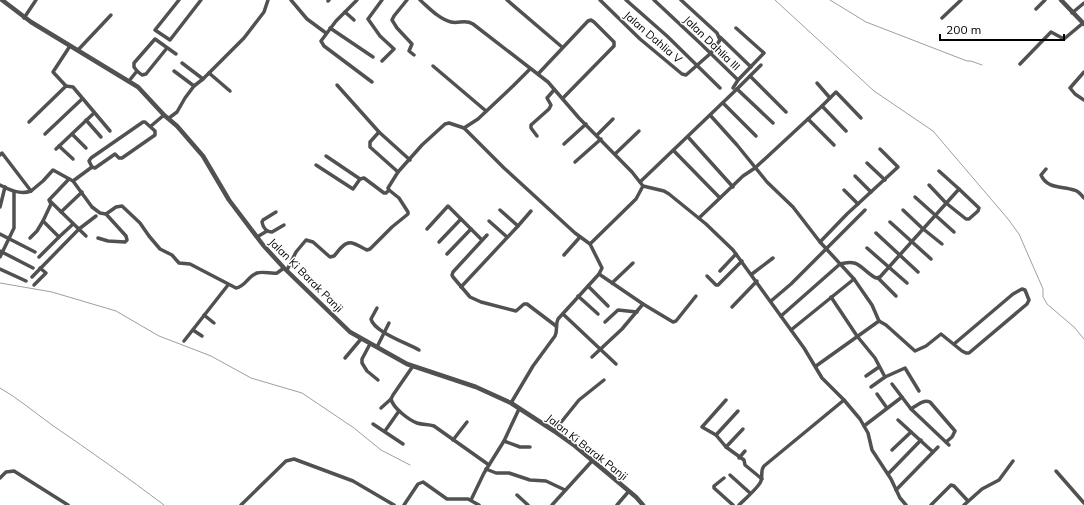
<svg xmlns="http://www.w3.org/2000/svg" width="1084" height="505" viewBox="0 0 1084 505" font-family="Mulish,sans-serif">
<rect width="100%" height="100%" fill="#fff"/>
<g fill="none" stroke-linecap="round" stroke-linejoin="round">
<g stroke="#9f9f9f" stroke-width="1">
<path d="M775,0L874,91L933,131L1008,219L1019,234L1043,289V297L1047,304L1074,327L1084,339"/>
<path d="M830,0L866,22L967,61H971L982,65"/>
<path d="M0,283L52,292L116,311L159,336L211,356L251,378L302,393L354,428L381,450L410,465"/>
<path d="M0,388C19,399 34,412 52,425C90,451 127,477 164,505"/>
</g>
<g stroke="#515151" stroke-width="3.5">
<path d="M179,0L155,30L170,40L201,0"/>
<path d="M291,0L307,19L326,33"/>
<path d="M357,0L336,21L321,41L324,46L372,82"/>
<path d="M407,0L394,16L392,20L397,28L412,44L409,51L414,55"/>
<path d="M420,0C429,8 439,19 451,22C459,24 465,19 473,24L548,82L579,118L632,172L643,186L664,191L669,194L706,224L733,250L804,348L822,378L844,400L860,419L868,433L872,450L891,479L900,498L906,505"/>
<path d="M507,0L562,47"/>
<path d="M600,0L640,39L682,74L686,75L711,53L720,40L717,33L681,0"/>
<path d="M626,0L667,36L720,88"/>
<path d="M654,0L701,44L738,80L764,53L736,28"/>
<path d="M328,1L329,0"/>
<path d="M1036,9L1045,0"/>
<path d="M345,12L354,20"/>
<path d="M1072,13L1084,3"/>
<path d="M24,18L36,0"/>
<path d="M942,18L961,0"/>
<path d="M330,28L373,57"/>
<path d="M720,37L751,67"/>
<path d="M70,46L53,72L66,86L73,87L110,131"/>
<path d="M78,50L111,15"/>
<path d="M382,61L394,49L380,36L368,19L382,0"/>
<path d="M182,63L203,79"/>
<path d="M1020,64L1051,32L1064,39L1083,23"/>
<path d="M433,66L486,111"/>
<path d="M137,71L142,75L146,74L167,48"/>
<path d="M174,71L194,86"/>
<path d="M1084,72L1070,88L1075,94L1084,100"/>
<path d="M209,73L230,91"/>
<path d="M538,74L588,21L591,20L594,22L614,42V46L563,98"/>
<path d="M750,76L786,112"/>
<path d="M129,81L137,71L134,67V63L155,39L176,54"/>
<path d="M817,83L830,98"/>
<path d="M337,85L379,132L410,160"/>
<path d="M733,88L738,80"/>
<path d="M737,89L761,65"/>
<path d="M723,103L756,136"/>
<path d="M822,106L836,92L861,118"/>
<path d="M710,115L737,145L767,182L793,207L820,242L854,279L872,305L879,321"/>
<path d="M169,118L177,112L185,98L194,86L203,79L244,38L264,12L268,0"/>
<path d="M808,119L834,145"/>
<path d="M86,120L101,137"/>
<path d="M29,122L66,86"/>
<path d="M151,126L164,115"/>
<path d="M464,128L478,119L513,86L530,69"/>
<path d="M379,132L370,142V147L398,172"/>
<path d="M45,134L82,99"/>
<path d="M72,134L86,148"/>
<path d="M597,135L613,119"/>
<path d="M537,136L531,128V125L549,109L551,105L547,98L554,90"/>
<path d="M688,137L733,187"/>
<path d="M564,144L586,124"/>
<path d="M59,146L73,159"/>
<path d="M56,149L94,113"/>
<path d="M674,151L720,198"/>
<path d="M615,154L639,131"/>
<path d="M0,155L2,153L31,191L43,181L53,170L73,181L92,207L100,213L106,214L126,236L127,240L125,242L108,241L98,238"/>
<path d="M326,156L360,179"/>
<path d="M575,162L601,139"/>
<path d="M867,163L885,180"/>
<path d="M316,165L353,189L360,179L364,178L384,193H386L389,190"/>
<path d="M1046,169L1041,175C1047,189 1062,186 1074,190C1079,191 1081,195 1084,198"/>
<path d="M855,176L871,192"/>
<path d="M73,181L92,167L95,168L115,154L119,158H122L155,135V131L145,122H143L91,158L89,161L92,167"/>
<path d="M640,182L737,89L773,123"/>
<path d="M0,185C10,190 20,195 31,191"/>
<path d="M929,185L946,203L966,219H969L978,211L979,208L959,189"/>
<path d="M844,190L858,204"/>
<path d="M915,197L954,232"/>
<path d="M50,201L86,236"/>
<path d="M0,207L5,187"/>
<path d="M903,210L922,228L942,244"/>
<path d="M61,212L82,192"/>
<path d="M276,212L263,220L262,222C263,228 267,232 272,232L284,225"/>
<path d="M106,214L116,207L122,206L140,223L149,236L160,249L172,255L179,263L190,264L236,288C245,287 248,276 257,273C263,271 271,274 277,273L284,268"/>
<path d="M699,218L743,176L755,168L822,106L846,131"/>
<path d="M489,221L507,237"/>
<path d="M890,222L931,259"/>
<path d="M518,226L531,211"/>
<path d="M427,229L448,206L482,240"/>
<path d="M876,233L918,272"/>
<path d="M0,234L35,252"/>
<path d="M487,235L453,272L452,275L453,277L470,297L481,302L516,311L524,304H527L556,326"/>
<path d="M59,237L72,225"/>
<path d="M257,237L267,231"/>
<path d="M30,238L37,231L43,221"/>
<path d="M439,242L461,219"/>
<path d="M820,242L847,214L898,167L880,149"/>
<path d="M590,244L636,199L643,186"/>
<path d="M867,248L907,283"/>
<path d="M0,251L33,268"/>
<path d="M447,254L471,229"/>
<path d="M564,255L580,237"/>
<path d="M0,257L14,228V192"/>
<path d="M39,257L59,237L43,221L51,204L49,200L69,179"/>
<path d="M0,269L26,281"/>
<path d="M287,270L296,252L306,240L313,242L330,257L334,256C337,253 339,249 343,246C351,238 359,247 367,250L370,249L392,227L408,214V212L399,198L389,190L388,188L398,172L422,145L445,124L449,123L464,128L504,168L575,233L590,244L602,268L599,274L558,319C555,325 558,330 555,336L533,366L511,403"/>
<path d="M720,271L736,254"/>
<path d="M752,274L773,258"/>
<path d="M707,276L716,285H718L742,261"/>
<path d="M32,277L79,229L96,216"/>
<path d="M878,278L896,296"/>
<path d="M612,283L633,263"/>
<path d="M34,285L46,273L40,268"/>
<path d="M588,286L608,306"/>
<path d="M461,287L518,226L500,210"/>
<path d="M578,296L598,314"/>
<path d="M831,297L857,336L875,358L885,377"/>
<path d="M771,301L791,284L865,210"/>
<path d="M643,304L673,322L676,321L696,296"/>
<path d="M732,307L757,281"/>
<path d="M377,308L371,319C374,332 407,343 419,350"/>
<path d="M563,314L616,364"/>
<path d="M204,315L214,323"/>
<path d="M781,316L840,264C860,258 861,270 876,278L880,277L959,189L939,171"/>
<path d="M605,322L618,310L637,312"/>
<path d="M193,330L202,336"/>
<path d="M791,330L854,279"/>
<path d="M184,341L228,285"/>
<path d="M370,344L362,359V363L367,371L378,380"/>
<path d="M377,347L389,323"/>
<path d="M592,357L622,329L643,304L599,274"/>
<path d="M345,358L361,339"/>
<path d="M413,366L393,395L391,399C393,408 409,420 417,423C423,425 428,424 434,426L489,465"/>
<path d="M816,366L879,321L886,325L915,351L926,346L941,334L962,351L966,353H969L1027,304L1029,300L1025,290L1022,289L1013,294L954,344"/>
<path d="M866,376L879,367"/>
<path d="M892,384L911,409L949,445"/>
<path d="M871,387L885,377L905,368L919,391"/>
<path d="M877,394L887,408"/>
<path d="M726,400L702,427L716,435L726,447L744,460L745,465L762,479"/>
<path d="M381,408L391,399"/>
<path d="M911,409C917,405 924,399 930,402L955,431L952,437L946,442"/>
<path d="M898,420L933,452"/>
<path d="M373,424L403,444"/>
<path d="M864,426L902,397"/>
<path d="M385,431L399,411"/>
<path d="M554,431L579,400L604,380"/>
<path d="M716,435L738,411"/>
<path d="M453,440L467,422"/>
<path d="M504,441L520,447H530"/>
<path d="M726,447L743,429"/>
<path d="M892,450L911,432"/>
<path d="M739,458L745,451"/>
<path d="M486,469L496,473H509L530,480L546,481L565,490"/>
<path d="M1056,471L1084,503"/>
<path d="M888,474L921,440"/>
<path d="M730,475L750,493"/>
<path d="M0,478L6,472L14,471L68,505"/>
<path d="M724,478L714,486V488L733,505"/>
<path d="M896,490L938,447"/>
<path d="M517,495L528,505"/>
<path d="M471,500L484,473L504,441L519,409"/>
<path d="M241,505L286,461L294,459L353,481L394,505"/>
<path d="M404,505L418,484L423,482L447,499H468L479,505"/>
<path d="M552,505L592,461"/>
<path d="M617,505L629,491"/>
<path d="M739,505C744,500 759,487 761,481C763,475 760,471 764,466L844,400"/>
<path d="M931,505L951,485L954,486L968,501"/>
<path d="M964,505L982,489L999,480L1013,461"/>
</g>
<g stroke="#515151" stroke-width="4.5">
<path d="M2,0L31,22L138,87L164,115L177,126L203,156L229,200L263,245L284,268L350,332L407,364L476,387L511,403L554,431L575,446L636,497L643,505"/>
<path d="M1061,0L1084,24"/>
</g>
</g>
<g text-anchor="middle" dominant-baseline="central" stroke-width="3" stroke-linejoin="round" paint-order="stroke">
<g font-size="11" fill="#000" stroke="#fff">
<text transform="translate(653 37) rotate(41)">Jalan Dahlia V</text>
<text transform="translate(712 43) rotate(44)">Jalan Dahlia III</text>
<text transform="translate(306 275) rotate(45)">Jalan Ki Barak Panji</text>
<text transform="translate(587 447) rotate(38)">Jalan Ki Barak Panji</text>
</g>
</g>
<path d="M940 34v6h124v-6" fill="none" stroke="#000000" stroke-width="2"/>
<text x="946" y="34" font-size="12" fill="#000000" stroke="#ffffff" stroke-width="3" paint-order="stroke">200 m</text>
</svg>
